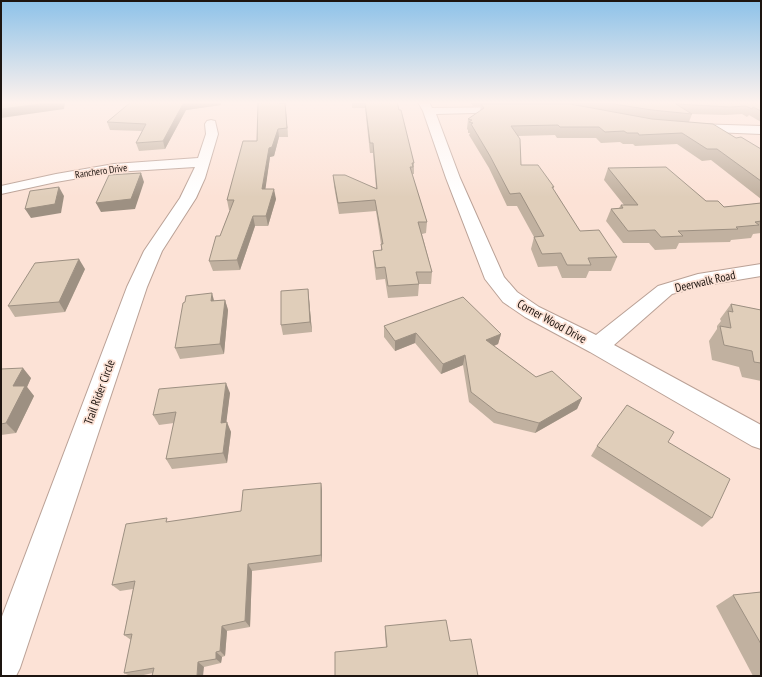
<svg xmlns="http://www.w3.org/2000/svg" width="762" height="677" viewBox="0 0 762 677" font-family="'PT Sans Narrow',sans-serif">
<rect width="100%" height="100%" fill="#fce2d6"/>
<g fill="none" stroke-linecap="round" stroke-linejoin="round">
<g stroke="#baa196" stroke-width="2">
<g id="minor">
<path d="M418,102H429L432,108L514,107L516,109L514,111L510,112L436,114L460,178L504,277L517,292L539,307L596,335L658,286L698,274L761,264V276L701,286L672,294L614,345L761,425V449L752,446L590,352L525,317L503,302L485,279L446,178L423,111Z"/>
<path d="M211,120L215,121L218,134L205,178L196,198L162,251L147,287L20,668L16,676H1V619L127,287L144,251L180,198L195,167L114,172L56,182L1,194V186L56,174L114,164L198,158L206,134L205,124L207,121Z"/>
<path d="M693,124L761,126V134L689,131L687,128L689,125Z"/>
</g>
</g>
<use href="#minor" fill="#fff" fill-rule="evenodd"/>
</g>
<g fill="#c1b1a0">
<path d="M131,102H220L221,105L186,110L165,149L139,151L136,143L142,131L110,130L107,122Z"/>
<path d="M352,102H397L414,163V174H413L412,175L427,222L426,233L422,234L432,272L431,284H419L418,296L388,298L385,279L376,280L374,263L373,251L381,250V244L376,211L339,214L334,186L333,175L376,188L373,153H370L365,108H352Z"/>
<path d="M470,102H761V122L749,115L747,117L742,114L725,115L692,114L689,122L736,138L761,149V199L711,160L702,161L677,144L635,146L633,144H623L620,142L601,143L596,138H557L555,135L518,136L521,165L554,187L553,189L580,231L617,257L611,271H589L586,278H562L557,266L538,267L531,249L534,237L517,206H507L489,168L469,135L470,133H468V130L467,129L468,119L480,111L481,106H473Z"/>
<path d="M280,103H285L288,137H279L274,156L270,157L265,189L276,199L268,226H255L240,270L213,271L209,261L220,236L230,210H229L227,200L257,141Z"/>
<path d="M608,168L706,201L724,207L761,203V233L753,234L751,238L731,240L730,242L679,243L676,249L655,250L649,243H623L606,221L611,209L619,208L621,205H624L604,180Z"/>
<path d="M85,269L65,312L15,317L8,306Z"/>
<path d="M308,289L309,299L312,332L283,335L281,325Z"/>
<path d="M225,300L228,310L224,354L180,359L175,348L214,301Z"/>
<path d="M731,304L761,310V381L742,377L739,367L712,360L709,341L717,329V326L721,321L720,319Z"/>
<path d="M384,326L501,334L498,344L494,346L536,377L582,398L577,409L535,433L494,423L469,402L463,365L441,374L415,343L395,351L384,337Z"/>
<path d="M1,369L31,378L27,387L34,396L16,433L1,435Z"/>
<path d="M230,393L226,422L231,432L227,463L172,469L166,459L174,423L159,425L153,415Z"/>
<path d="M668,442L712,518L702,527L591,456L597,446Z"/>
<path d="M321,483L322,491V562L252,571L250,627L227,631L225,656L222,657L221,663L204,667L153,673L139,676H130L124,673L131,640L124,635L133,589L120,591L112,585L169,522L241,511Z"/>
<path d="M761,592V676H753L716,606L733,595Z"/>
<path d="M385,626L450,641L386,647L385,634Z"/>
</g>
<g fill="#9d9082">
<path d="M57,102H65L64,109L1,118V109Z"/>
<path d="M184,102H220L221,105L186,110L165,149L163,141Z"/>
<path d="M285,103L286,111L288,137L287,128Z"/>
<path d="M278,129L279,137L274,156L270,157L264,199L262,189L269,148Z"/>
<path d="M141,173L144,182L135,209L101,212L96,203Z"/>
<path d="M59,187L64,196L61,213L31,218L25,209Z"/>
<path d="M274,189L276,199L268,226L266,216Z"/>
<path d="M253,216L255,226L240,270L237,260Z"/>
<path d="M79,259L85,269L65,312L59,302Z"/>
<path d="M308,289L309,299L312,332L310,322Z"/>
<path d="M212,293L215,304L211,301Z"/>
<path d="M225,300L228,310L224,354L220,344Z"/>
<path d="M416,333L415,343L395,351V341Z"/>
<path d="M501,334L498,344L484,350L486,340Z"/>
<path d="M465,355L463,365L441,374L443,364Z"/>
<path d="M23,368L31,378L27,387L34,396L16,433L6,423L13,386Z"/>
<path d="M226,383L230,393L225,433L221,423Z"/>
<path d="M582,398L577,409L535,433L539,423Z"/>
<path d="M227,422L231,432L227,463L223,453Z"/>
<path d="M321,483L322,491V562L321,555Z"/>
<path d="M248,564L252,571L250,627L245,621Z"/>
<path d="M222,626L227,631L225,656L220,651Z"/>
<path d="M216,652L222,657L221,663L216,659Z"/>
<path d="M198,662L204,667L203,676H197Z"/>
</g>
<g fill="#e0ceba" stroke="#9d9082">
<path d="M1,102H57L1,109Z"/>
<path d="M131,102H184L163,141L136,143L146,124L107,122Z"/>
<path d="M258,102H278L280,103H285L287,128L278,129L272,147L269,148L262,189H274L266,216H253L237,260L209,261L216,236H220L234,200H227L243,141H257Z"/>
<path d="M365,102H397L399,110H401L414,163H412L413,167H410L427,222H418L432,272H416L419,284L388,286L385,267L376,268L373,251L382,250L381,244H383L375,200L338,203L333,175H345L377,189L373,143H370Z"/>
<path d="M601,102H761V111L753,107L752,109L746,106L730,107L676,104L692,114L652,110Z"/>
<path d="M481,104H570L652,119L713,124L736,138L741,137L761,149V181L717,149H707L682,133L639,135L638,133H627L624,131L605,132L599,127H560L558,125L511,126L520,139L521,165H538L554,187H552L580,231L599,230L617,257L588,258L591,265H567L561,253L542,254L534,237L544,236L520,193L510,194L490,156L471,124L473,123L469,122L472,120L468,119L484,108Z"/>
<path d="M666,167L706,201H718L724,207L761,203V221L755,222L759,225L736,227L738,229L678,231L683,236L661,237L655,230L628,231L611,209L623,208L621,205H638L608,168Z"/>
<path d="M141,173L131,199L96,203L109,175Z"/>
<path d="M59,187L55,204L25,209L30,191Z"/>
<path d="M79,259L59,302L8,306L35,263Z"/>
<path d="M308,289L310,322L281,325V291Z"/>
<path d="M212,293L211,301L225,300L220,344L175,348L183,303L185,302L186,296Z"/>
<path d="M463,297L501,334L486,340L536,377L552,371L582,398L539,423L497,412L471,392L465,355L443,364L416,333L395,341L384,326Z"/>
<path d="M731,304L761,310V363L754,362L752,351L724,345L720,326L731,328L728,311L733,312Z"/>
<path d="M23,368L13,386H25L6,423L1,424V369Z"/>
<path d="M226,383L221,423L227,422L223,453L166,459L176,412L153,415L159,389Z"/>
<path d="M627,405L674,432L668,442L730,479L712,518L597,446Z"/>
<path d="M321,483V555L248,564L245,621L222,626L220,651L216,652V659L198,662L197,676H152L154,668L124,673L132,634L124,635L135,581L112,585L126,524L167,518L166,522L241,511L243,490Z"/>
<path d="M761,592V644L733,595Z"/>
<path d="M446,620L450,641L471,639L478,676H335V652L387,647L385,626Z"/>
</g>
<linearGradient id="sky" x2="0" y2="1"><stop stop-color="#8dc2e9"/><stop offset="0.52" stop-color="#fef2ed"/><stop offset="1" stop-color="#fef2ed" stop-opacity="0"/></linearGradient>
<rect width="762" height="197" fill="url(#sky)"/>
<g text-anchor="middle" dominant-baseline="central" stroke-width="3.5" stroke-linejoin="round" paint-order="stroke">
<g font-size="10" fill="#1d1510" stroke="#fce2d6">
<text transform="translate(101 171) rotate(-8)">Ranchero Drive</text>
</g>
<g font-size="12" fill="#1d1510" stroke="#fce2d6">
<text transform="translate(705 281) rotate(-13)">Deerwalk Road</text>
<text transform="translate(552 321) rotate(29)">Corner Wood Drive</text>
<text transform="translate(99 392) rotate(-70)">Trail Rider Circle</text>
</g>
</g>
<rect width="762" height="677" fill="none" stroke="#1d1510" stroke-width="4"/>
</svg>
